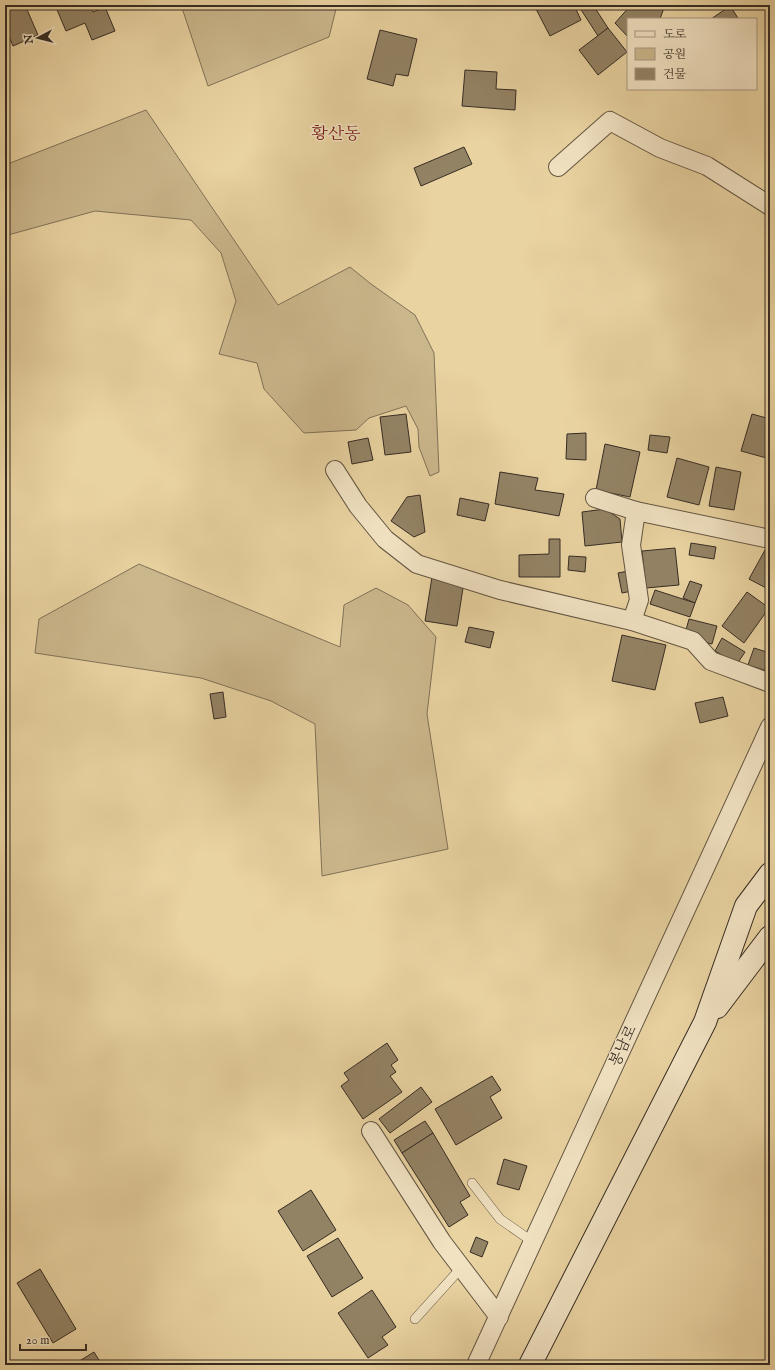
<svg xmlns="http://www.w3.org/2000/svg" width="775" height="1370" viewBox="0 0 775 1370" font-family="'IM FELL English','Noto Serif KR',serif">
<rect width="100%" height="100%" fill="#e9d3a1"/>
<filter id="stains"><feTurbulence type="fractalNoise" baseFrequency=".005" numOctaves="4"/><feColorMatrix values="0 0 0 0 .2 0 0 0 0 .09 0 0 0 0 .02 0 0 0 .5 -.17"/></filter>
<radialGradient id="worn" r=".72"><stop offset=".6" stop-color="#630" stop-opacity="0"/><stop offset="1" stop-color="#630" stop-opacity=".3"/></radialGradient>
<g fill="#cbb78c" stroke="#807258">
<path d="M181,5H337L329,37L208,86Z"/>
<path d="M146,110L278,305L350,267L371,284L415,315L434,353L439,472L430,476L419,447L418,429L406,406L369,418L356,430L304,433L264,389L257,363L219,354L236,301L221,253L191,220L95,211L8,235L5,232V165Z"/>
<path d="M139,564L340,647L344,605L376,588L408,605L436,637L427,714L448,849L322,876L315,724L271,701L201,678L35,653L39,619Z"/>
</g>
<g fill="#938365" stroke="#362c24">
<path d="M5,5H25L38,35L13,46L5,27Z"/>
<path d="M55,5H90L93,12L105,7L115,31L92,40L85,23L66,31Z"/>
<path d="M543,5H574L581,20L550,36L536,9Z"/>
<path d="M578,5H593L608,28L598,36Z"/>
<path d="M631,5H665L660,19H628V37L615,23Z"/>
<path d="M730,6L738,18L711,19Z"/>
<path d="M608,28L627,52L598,75L579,50Z"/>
<path d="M380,30L417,39L408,76L396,74L393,86L367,79Z"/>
<path d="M465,70L497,72L496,89L516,90L515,110L462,106Z"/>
<path d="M464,147L472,164L421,186L414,168Z"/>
<path d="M406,414L411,452L385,455L380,417Z"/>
<path d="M752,414L770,419V459L741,451Z"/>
<path d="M586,433V460L566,459L567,434Z"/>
<path d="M650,435L670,437L667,453L648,450Z"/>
<path d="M368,438L373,460L352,464L348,442Z"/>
<path d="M605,444L640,452L630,497L596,490Z"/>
<path d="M677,458L709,467L699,505L667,497Z"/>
<path d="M716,467L741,472L734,510L709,506Z"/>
<path d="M500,472L538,478L535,490L564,494L559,516L495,504Z"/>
<path d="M420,495L425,532L414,537L391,521L407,497Z"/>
<path d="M460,498L489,504L485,521L457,515Z"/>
<path d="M605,509L620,519L622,542L585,546L582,512Z"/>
<path d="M549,539H560V577H519V555L549,554Z"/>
<path d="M691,543L716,547L714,559L689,555Z"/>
<path d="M675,548L679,585L646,588L642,551Z"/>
<path d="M765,550L770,552V590L749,579Z"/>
<path d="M569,556L586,557L585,572L568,570Z"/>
<path d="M628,571L632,591L622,593L618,573Z"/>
<path d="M432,577L464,582L457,626L425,621Z"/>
<path d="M690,581L702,585L695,603L683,598Z"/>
<path d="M655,590L695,603L690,617L650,604Z"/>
<path d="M747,592L769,608L744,643L722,626Z"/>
<path d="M689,619L717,626L712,644L684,637Z"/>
<path d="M469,627L494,632L490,648L465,642Z"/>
<path d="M622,635L666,645L655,690L612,681Z"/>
<path d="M722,638L745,652L737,664L715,651Z"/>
<path d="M754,648L770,653V672L748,665Z"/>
<path d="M223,692L226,717L214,719L210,694Z"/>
<path d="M723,697L728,716L700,723L695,703Z"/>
<path d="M387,1043L398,1060L391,1065L396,1072L390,1076L402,1092L363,1119L341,1086L349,1080L344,1073Z"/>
<path d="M492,1076L501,1090L490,1097L502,1118L456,1145L435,1109Z"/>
<path d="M421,1087L432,1102L390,1133L379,1119Z"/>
<path d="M425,1121L433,1133L402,1153L394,1140Z"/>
<path d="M433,1133L470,1196L460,1202L468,1215L449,1227L402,1153Z"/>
<path d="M504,1159L527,1166L519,1190L497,1184Z"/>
<path d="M311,1190L336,1230L303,1251L278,1211Z"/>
<path d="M476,1237L488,1242L482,1257L470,1252Z"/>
<path d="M338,1238L363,1278L332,1297L307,1256Z"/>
<path d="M40,1269L76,1329L53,1343L17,1283Z"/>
<path d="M372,1290L396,1327L382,1337L388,1345L368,1358L338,1313Z"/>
<path d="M94,1352L102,1365H73Z"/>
</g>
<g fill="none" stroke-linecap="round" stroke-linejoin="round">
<g stroke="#635643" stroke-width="10">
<g id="service">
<path d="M472,1183L500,1219L533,1242"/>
<path d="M415,1319L461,1268"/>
</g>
</g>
<g stroke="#635643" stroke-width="20">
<g id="minor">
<path d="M558,167L610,121L660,148L707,166L770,206"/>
<path d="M335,470L358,506L385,539L417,564L500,590L632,621L693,641L711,661L770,683"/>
<path d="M595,498L636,511L770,539"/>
<path d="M632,621L639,600L631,545L636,511"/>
<path d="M371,1131L442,1242L499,1317"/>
<path d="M476,1365L770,727"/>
</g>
</g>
<g stroke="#362c24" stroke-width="24">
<g id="secondary">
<path d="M717,1007L770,937"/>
<path d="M530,1365L705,1022L746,906L770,874"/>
</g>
</g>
<use href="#service" stroke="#f1e2c2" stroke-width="9"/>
<use href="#minor" stroke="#f1e2c2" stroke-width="18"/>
<use href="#secondary" stroke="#f1e2c2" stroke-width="22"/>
</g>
<g text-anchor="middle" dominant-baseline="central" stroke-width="3" stroke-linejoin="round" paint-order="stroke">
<g font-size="15" fill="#362c24" stroke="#f1e2c2">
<text transform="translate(623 1046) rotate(-65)">봉남로</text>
</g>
<g font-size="17" fill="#7a1f14" stroke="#f1e2c2">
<text x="336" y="134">황산동</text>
</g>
</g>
<rect width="775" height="1370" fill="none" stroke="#e9d3a1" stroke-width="20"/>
<rect x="6" y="6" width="763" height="1358" fill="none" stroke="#362c24" stroke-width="2"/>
<rect x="10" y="10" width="755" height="1350" fill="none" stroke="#362c24"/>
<rect x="627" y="18" width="130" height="72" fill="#f1e2c2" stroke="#a69983"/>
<rect x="635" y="31" width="20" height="6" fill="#f1e2c2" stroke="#a69983"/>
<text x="663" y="38" font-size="12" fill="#362c24">도로</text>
<rect x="635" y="48" width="20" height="12" fill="#cbb78c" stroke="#a69983"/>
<text x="663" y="58" font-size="12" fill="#362c24">공원</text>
<rect x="635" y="68" width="20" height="12" fill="#938365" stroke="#a69983"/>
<text x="663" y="78" font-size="12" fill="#362c24">건물</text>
<g transform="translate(38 38) rotate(263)" stroke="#f1e2c2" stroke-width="3" paint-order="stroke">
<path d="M0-3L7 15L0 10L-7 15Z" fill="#362c24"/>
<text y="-6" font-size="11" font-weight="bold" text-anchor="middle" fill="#362c24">N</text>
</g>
<path d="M20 1344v6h66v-6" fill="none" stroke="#362c24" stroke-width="2"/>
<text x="26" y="1344" font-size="12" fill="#362c24" stroke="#f1e2c2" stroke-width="3" paint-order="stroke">20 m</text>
<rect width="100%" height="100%" filter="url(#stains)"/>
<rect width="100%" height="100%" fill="url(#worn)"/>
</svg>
